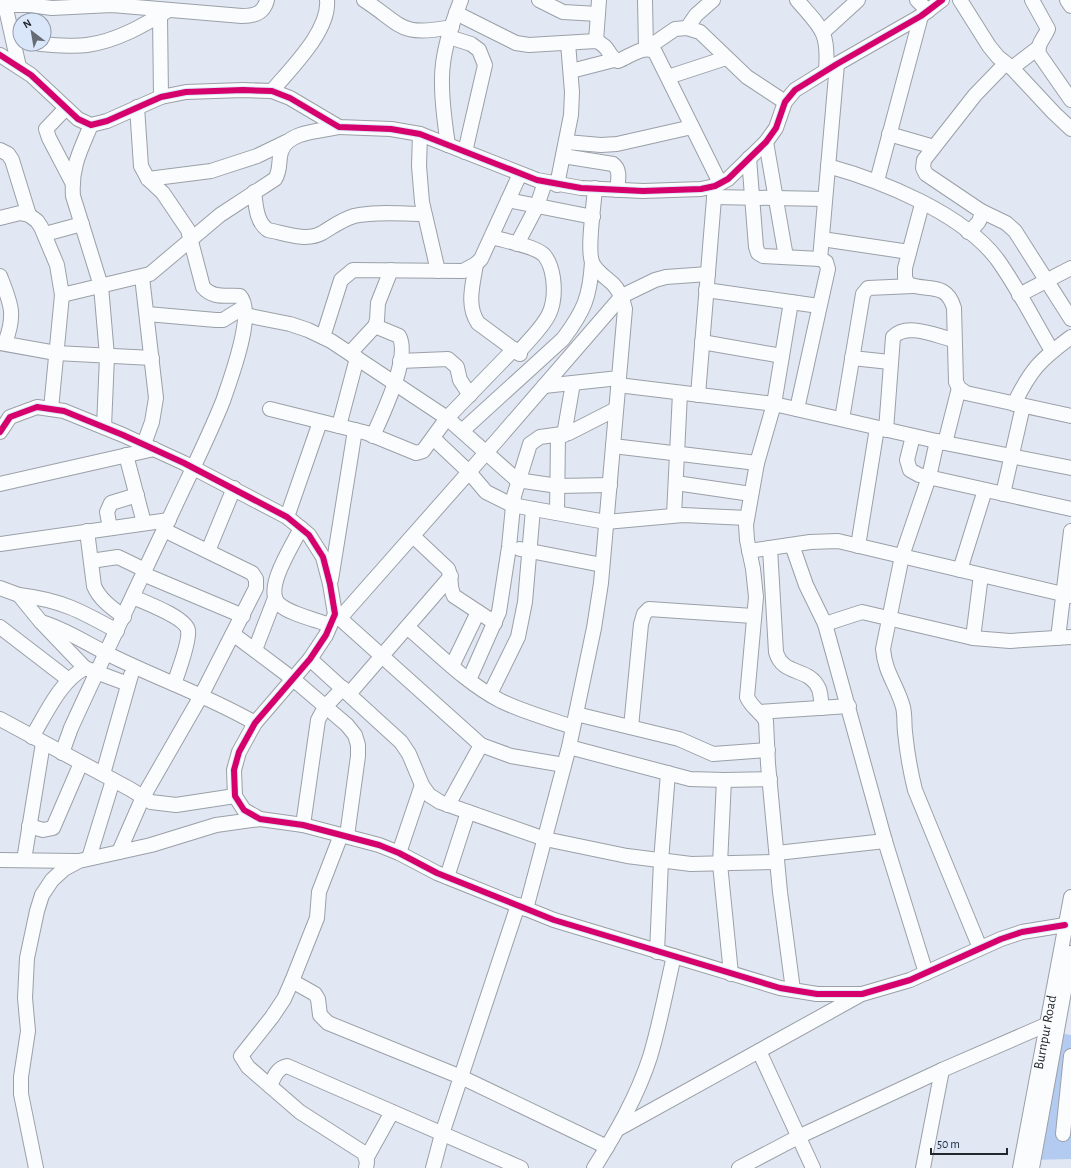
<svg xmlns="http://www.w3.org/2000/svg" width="1071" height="1168" viewBox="0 0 1071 1168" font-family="'Alegreya Sans',sans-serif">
<rect width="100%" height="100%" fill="#e1e8f3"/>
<path fill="#b3cbf0" d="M1054,1032L1071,1035V1159L1030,1160Z"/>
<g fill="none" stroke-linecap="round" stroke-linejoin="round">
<g stroke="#9ba0a8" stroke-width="16">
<g id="minor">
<path d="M4,0L19,67"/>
<path d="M364,0C404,26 399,37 452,27"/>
<path d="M539,0L563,12L598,14"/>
<path d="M645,0L646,49"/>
<path d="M797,0C821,28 829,31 826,70"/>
<path d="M917,0L928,11"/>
<path d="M960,0L989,46L998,57L1012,68L1054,113L1071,129"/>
<path d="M1032,0L1048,29C1044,39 1037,43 1039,54L1071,100"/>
<path d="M1067,0L1071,6"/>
<path d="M5,5H29L52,8L112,5L242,16C255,16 264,13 267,0"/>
<path d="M456,13L516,43L529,45L596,41C610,46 608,57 618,61C629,57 644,44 655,52L720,183"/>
<path d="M160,15L161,97"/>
<path d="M687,28L696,15L713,0"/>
<path d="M823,32L858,0"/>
<path d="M449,37L471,44L479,50L485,65L465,152"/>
<path d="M596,41L599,0"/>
<path d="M40,44C56,45 72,47 87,45C117,41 144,25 169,10"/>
<path d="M646,49L675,29L687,28L700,32L747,77L785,102"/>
<path d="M0,55L31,75L78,119L91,125L107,121L161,97L186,92L243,90L272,91L290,98L339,127L391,129L420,134L537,180L581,188L643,191L701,189L715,186L728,179L766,142L776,128L785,102L795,90L837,64L921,16L942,0"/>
<path d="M1012,68L1038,48"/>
<path d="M571,71L614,60"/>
<path d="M668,77L726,58"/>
<path d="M272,91C290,69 330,31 327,0"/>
<path d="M66,108L46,129L49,138L72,182"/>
<path d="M91,125C80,151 71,167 73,196L101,286L107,356L104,427"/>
<path d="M420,134L419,166L422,202L438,271"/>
<path d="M889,134L934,147"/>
<path d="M566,142L601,145L617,144L692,127"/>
<path d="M766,142L786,257"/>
<path d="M448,145C445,125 442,104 442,84C441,55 451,26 461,0"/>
<path d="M0,150L8,154L12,160L29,215"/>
<path d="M563,156L613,164C621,170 618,180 617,190"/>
<path d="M749,158L756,247L758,253L763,256L820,259L826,262L828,269L797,409"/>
<path d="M828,166C882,181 962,213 997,259C1018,288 1034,321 1052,351"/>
<path d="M148,179L211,171L257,156L286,142"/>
<path d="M877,181L921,16"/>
<path d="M557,185L571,115L572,92L568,43"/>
<path d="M254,192C256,205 256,222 268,230C284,233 306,242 322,233C332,227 341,220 354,216C376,211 402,214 424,214"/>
<path d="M714,197L825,199"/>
<path d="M508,200L593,217"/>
<path d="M922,204L905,268V278L908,284C928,292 946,281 954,308L956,382L959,388L966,393L1071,416"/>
<path d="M981,211L1006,223L1015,231L1071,319"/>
<path d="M0,218L20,213L29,215L37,221L41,227L57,265L62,295L51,409"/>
<path d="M968,232C975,226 982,222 981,211L926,174L923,168L924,160L975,95L1005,64"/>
<path d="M45,234L82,224"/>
<path d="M492,237C505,241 535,246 544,255C549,261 552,271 553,278C558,316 541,326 518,353"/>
<path d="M822,239L909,252"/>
<path d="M517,244L537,206L545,182"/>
<path d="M820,259L837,64"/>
<path d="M476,264C473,284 466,305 478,323L520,354"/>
<path d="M0,276C11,304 16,314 5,343"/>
<path d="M142,277L156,398L152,422L144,444"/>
<path d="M706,290L819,306"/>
<path d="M62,295L150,274L220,215L275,179C281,170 278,162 281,152C287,131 322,131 339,127"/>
<path d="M1019,295L1071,268"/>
<path d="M791,302L774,404L757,463L746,525L747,540L753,569L756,597L747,697C752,708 760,711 766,721L768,764L780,892L793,990"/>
<path d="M147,314L216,320H223L244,307"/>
<path d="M245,315L290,324L308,330L331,341L447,418L517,480L558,486L610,485"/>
<path d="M323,337L341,280L353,270L463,271L476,264L481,259L520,174"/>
<path d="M702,342L782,356"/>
<path d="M0,343L56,353L152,358"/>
<path d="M350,353L375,326L377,320L378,303L391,270"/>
<path d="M852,358L890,362"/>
<path d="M400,361L448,359L457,367L460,380L470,395"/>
<path d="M618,385L774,404L945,443L1071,468"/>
<path d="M544,386L619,378"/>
<path d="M698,395L715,186"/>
<path d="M1014,404C1031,369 1040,360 1071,337"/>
<path d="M270,409L367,433L416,453L423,451L447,418L514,349"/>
<path d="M842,419L863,294L868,288L913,286"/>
<path d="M339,426L357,358"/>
<path d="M886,430L893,337C907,322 936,336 954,340"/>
<path d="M462,431L563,339C584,311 590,297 592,262"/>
<path d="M0,432L10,417L37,407L64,411L123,435L184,463L287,517L309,535L323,557L330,584L335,614L326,635L310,659L255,723L239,752L234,770L235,796L244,810L260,819L303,825L379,845L399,853L437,873L554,920L780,988L817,994H862L910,980L1001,939L1022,932L1065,925"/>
<path d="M564,435L573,383"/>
<path d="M373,436C382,415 411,357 399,336L375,326"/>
<path d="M913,436L907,460L910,470L919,475L1071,509"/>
<path d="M433,438L469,472L486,492L512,505L606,522L683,515L747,518"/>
<path d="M937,441L929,477L902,556L883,649C885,673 897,685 903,707C905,715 904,724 905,732C907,752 910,770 915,790L980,948"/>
<path d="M945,443L959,388"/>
<path d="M613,446L757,463"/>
<path d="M126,455L144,523"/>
<path d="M676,483L751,494"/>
<path d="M0,484L154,449"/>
<path d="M1003,494L1023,406"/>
<path d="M557,513L558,436"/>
<path d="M674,515L680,393"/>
<path d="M287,517L320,422"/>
<path d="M110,528L107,512L111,503L137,495"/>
<path d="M301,528C293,545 263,589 279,604C289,614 317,620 330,625"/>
<path d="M87,531L94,586C100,600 112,608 124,617"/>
<path d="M413,536L448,569C452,578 449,587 454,596L495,623"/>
<path d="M0,544L169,520"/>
<path d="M792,545L806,585L825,624L885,841L926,973"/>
<path d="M858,546L877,428"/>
<path d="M770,548L776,652C783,677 809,666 819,689C821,695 821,702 822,708"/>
<path d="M520,549L602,565"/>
<path d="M208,551L234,488"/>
<path d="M749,551L810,542L838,541L1071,596"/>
<path d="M91,561L118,557L145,570"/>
<path d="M960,570L985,490"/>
<path d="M143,574L243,616"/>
<path d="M331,580L355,430"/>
<path d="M0,588L19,595L41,622L85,668"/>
<path d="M19,595C61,600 81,611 117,631"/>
<path d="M133,597C144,602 185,617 188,630C190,639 178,673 174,684"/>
<path d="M335,614L481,745L511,756L564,765"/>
<path d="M340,618L499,438L622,296L655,280L666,277L708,274"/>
<path d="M41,622C65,629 84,642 106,653C155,678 207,695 255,723"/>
<path d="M825,624L862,612L973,638L1010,641L1071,637"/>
<path d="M0,627L69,680"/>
<path d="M407,627C437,652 466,683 501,701C524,712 549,719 573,727"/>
<path d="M233,634L293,679L347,725L355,735L358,745V756L347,836"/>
<path d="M973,638L981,575"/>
<path d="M1058,638L1071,531"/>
<path d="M255,650L275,598"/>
<path d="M310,659L401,742L409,754L422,785L429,795L440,802L545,839L627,856L691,864L777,862"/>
<path d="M452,666L478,612"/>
<path d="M469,680L499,612L509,547L514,496L530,444L540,437L569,433L616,409"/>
<path d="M349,694L451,576"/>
<path d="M490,694L518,637L525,602L533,509"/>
<path d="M759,712L849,706"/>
<path d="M576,714L679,739L713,754L768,750"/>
<path d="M0,719L130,789L151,802L176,805L235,796"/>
<path d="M631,727L641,624L644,614L649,609L753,616"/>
<path d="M32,737C46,714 60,681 85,668L128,684"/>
<path d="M569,747L690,779L724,780L770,779"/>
<path d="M62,753L71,728C103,658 136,589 169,519C187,480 207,441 223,401C230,380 256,313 240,296C226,295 213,299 203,287L188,230L163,193L148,179L141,166L137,107"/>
<path d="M103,774L131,675"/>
<path d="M724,780L720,864L731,974"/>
<path d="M448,805L481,745"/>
<path d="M303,825L318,720L325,707L343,688"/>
<path d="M29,826L43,830L53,828L81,763"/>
<path d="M341,835L319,892L317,918L292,981L284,999L272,1017L241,1056L248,1067L300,1112L364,1153L367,1162L366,1168"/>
<path d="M119,852L143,797L201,696L256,588V579L252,573L164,530"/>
<path d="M399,853L422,785"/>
<path d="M777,853L885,841"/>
<path d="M89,858L113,780"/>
<path d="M0,860L76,861"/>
<path d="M24,860L43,743"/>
<path d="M447,877L468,812"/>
<path d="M526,909L569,747L594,628L601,583L625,309C623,300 620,291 613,284C606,277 596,272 592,262C587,248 594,205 595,188"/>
<path d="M657,952L661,861L668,773"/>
<path d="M292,981L315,994L318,999L320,1015L328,1023L461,1077L607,1147"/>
<path d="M759,1051L813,1168"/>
<path d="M270,1086C274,1077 277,1068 287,1066L521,1168"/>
<path d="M618,1129L860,995"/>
<path d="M1063,1134L1071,1056"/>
<path d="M367,1157L392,1112"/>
<path d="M36,1168L21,1094V1077L28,1031L25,998L27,958L37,911L42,895L52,880L64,869L79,861L151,845L216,825L260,819"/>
<path d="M433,1168L442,1134L518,905"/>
<path d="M594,1168C616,1133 637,1097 650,1057C660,1024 666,990 674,956"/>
<path d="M739,1168L798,1137L942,1070L1048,1024"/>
<path d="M923,1168L942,1070"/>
<path id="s1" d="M1020,1168L1071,897"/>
<path d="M1032,1168L1071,953"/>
</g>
</g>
<use href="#minor" stroke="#fafcfd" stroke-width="14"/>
<g stroke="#dae7fa" stroke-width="8">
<g id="cycleway">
<path d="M0,55L31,75L78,119L91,125L107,121L161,97L186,92L243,90L272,91L290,98L339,127L391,129L420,134L537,180L581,188L643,191L701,189L715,186L728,179L766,142L776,128L785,102L795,90L837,64L921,16L942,0"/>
<path d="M0,432L10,417L37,407L64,411L123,435L184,463L287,517L309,535L323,557L330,584L335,614L326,635L310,659L255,723L239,752L234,770L235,796L244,810L260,819L303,825L379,845L399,853L437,873L554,920L780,988L817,994H862L910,980L1001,939L1022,932L1065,925"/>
</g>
</g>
<use href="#cycleway" stroke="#d6006c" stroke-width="6"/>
</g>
<g text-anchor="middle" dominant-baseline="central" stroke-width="4" stroke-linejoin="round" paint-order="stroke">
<g font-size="14" fill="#23282f" stroke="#dae7fa">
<text stroke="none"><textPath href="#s1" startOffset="138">Burnpur Road</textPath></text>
</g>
</g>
<g transform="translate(32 32) rotate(329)"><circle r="19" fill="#dae7fa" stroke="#919ba9"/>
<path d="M0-3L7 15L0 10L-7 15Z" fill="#666b74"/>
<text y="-6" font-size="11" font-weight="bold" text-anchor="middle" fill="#23282f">N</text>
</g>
<path d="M931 1148v6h76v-6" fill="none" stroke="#23282f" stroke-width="2"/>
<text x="937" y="1148" font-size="12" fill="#23282f" stroke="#dae7fa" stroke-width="3" paint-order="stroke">50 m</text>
</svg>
